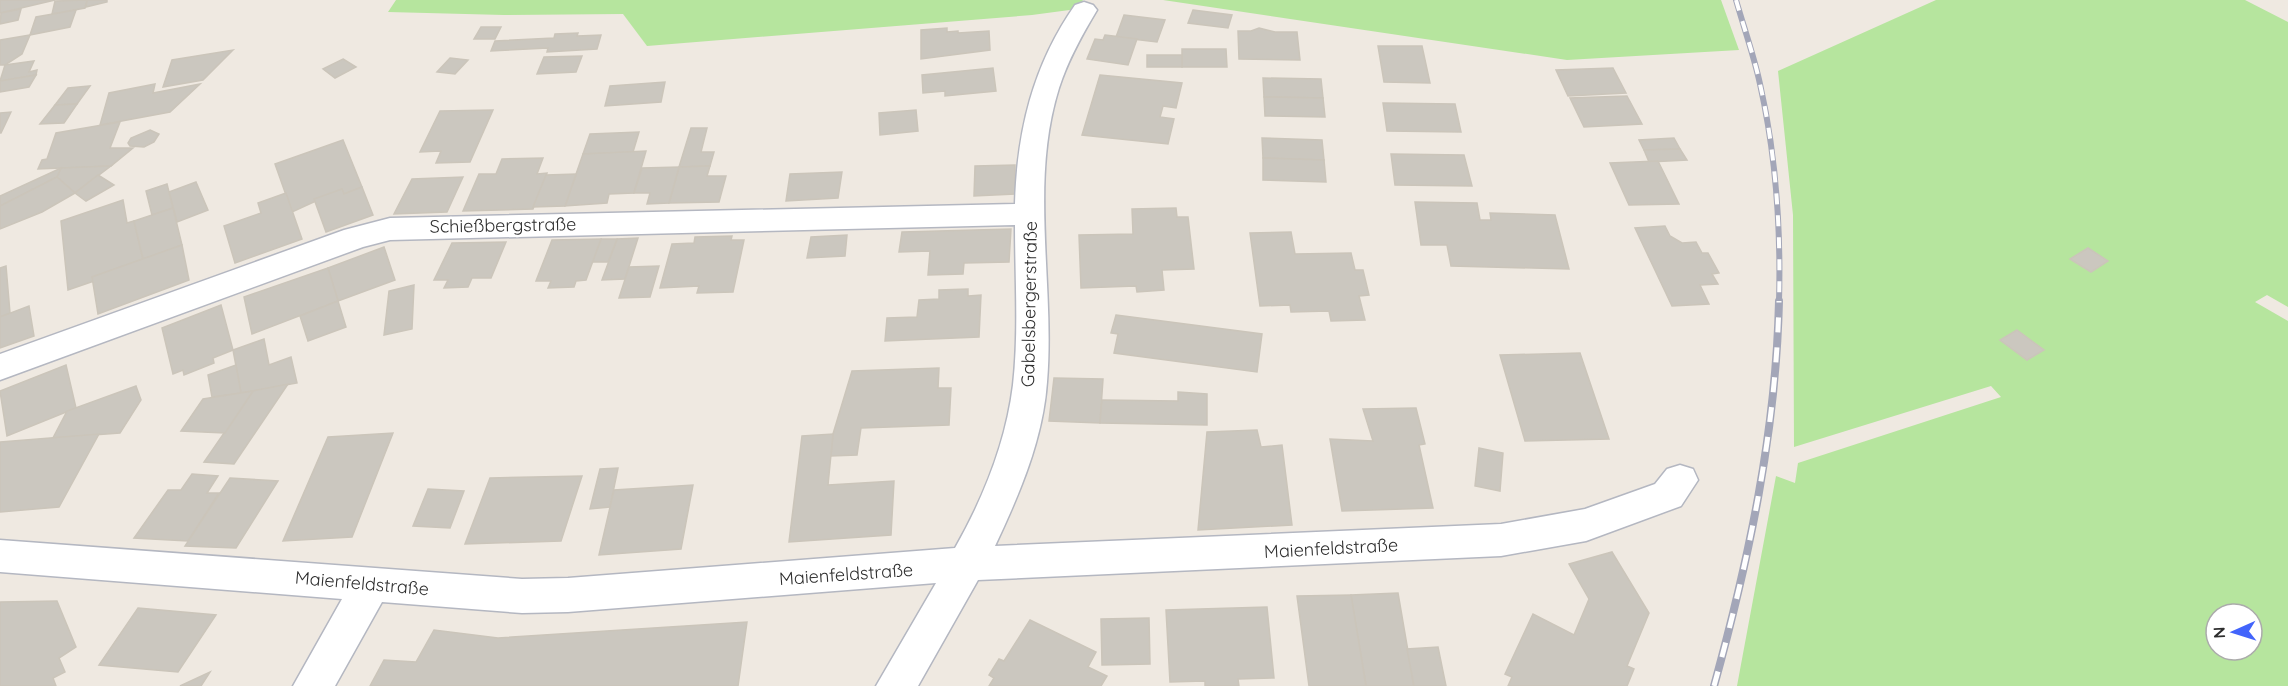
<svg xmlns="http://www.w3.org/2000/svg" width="2288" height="686" viewBox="0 0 2288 686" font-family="Quicksand,sans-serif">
<rect width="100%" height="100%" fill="#efe9e1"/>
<g fill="#b6e59e" fill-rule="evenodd">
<path d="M396,0H1083L1077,9L1032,15L647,46L623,14L504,15L388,12Z"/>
<path d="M1163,0H1721L1739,50L1567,60Z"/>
<path d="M1936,0H2245L2288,22V307L2267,295L2255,302L2288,321V686H1737L1776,476L1795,483L1798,463L2001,397L1991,386L1794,447L1793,215L1778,71ZM2216,614H2252V650H2216Z"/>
</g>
<g fill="#cbc7bf" stroke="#cbc5ba" stroke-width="1.5">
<path d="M0,0H55L0,13Z"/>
<path d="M87,0H107V2L86,7Z"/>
<path d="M87,0L85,8L52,14L55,1Z"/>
<path d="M21,9L18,20L0,24L1,13Z"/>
<path d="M76,10L70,27L30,35L36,17Z"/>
<path d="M1193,10L1232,15L1228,28L1188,23Z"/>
<path d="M1124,15L1165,20L1157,42L1116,37Z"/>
<path d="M481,27H501L495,39H474Z"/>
<path d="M947,28V32L958,31V33L989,31L990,50L921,59V30Z"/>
<path d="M1259,28L1275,32H1297L1300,60L1239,59L1238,31H1251Z"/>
<path d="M578,33L577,36L601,35L597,49L547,52L548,48L491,51L495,41L554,38L555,34Z"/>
<path d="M30,35L22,54L5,65H0V40Z"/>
<path d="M1105,35L1137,39L1128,65L1087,59L1095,39L1103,40Z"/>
<path d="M1378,46H1422L1430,83L1384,82Z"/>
<path d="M1182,49H1226L1227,67H1182Z"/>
<path d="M233,50L203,80L163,87L172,60Z"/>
<rect x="1147" y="55" width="35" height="12"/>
<path d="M582,56L576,72L537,74L544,57Z"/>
<path d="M450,58L468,60L455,74L437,72Z"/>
<path d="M343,59L356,67L335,78L323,69Z"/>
<path d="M34,61L29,72L37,70L36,75L0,81L5,65Z"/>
<path d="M993,68L996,91L945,96V91L923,93L922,75Z"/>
<path d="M1613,68L1626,93L1568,96L1556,70Z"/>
<path d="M36,75L29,87L0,92V81Z"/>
<path d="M1100,75L1182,83L1176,108L1163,106L1160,117L1174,119L1168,144L1082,135Z"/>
<path d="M1263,78L1321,79L1323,98L1264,97Z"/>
<path d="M665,82L661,102L605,106L610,86Z"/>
<path d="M155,84L153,93L200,84L170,112L100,125L109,93Z"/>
<path d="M90,86L77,104L55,105L68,88Z"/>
<path d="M1627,96L1642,124L1584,127L1570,98Z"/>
<path d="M1264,97L1323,98L1325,117L1265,116Z"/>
<path d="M1383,103L1455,104L1461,132L1387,131Z"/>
<path d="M77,104L64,123L40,124L55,105Z"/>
<path d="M493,110L470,162L436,163L441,151L420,152L440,111Z"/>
<path d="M916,110L918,131L880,135L879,113Z"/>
<path d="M11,112L1,133H0V113Z"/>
<path d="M120,122L110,148H133L111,166L38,169L42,160L47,159L56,133Z"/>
<path d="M691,128H707L701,152H714L710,166L679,167Z"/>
<path d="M150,130L159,134L154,142L144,147L130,146L128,143L131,138Z"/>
<path d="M639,132L633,152L583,154L590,134Z"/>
<path d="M1262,138L1322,140L1324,160L1263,158Z"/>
<path d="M1674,138L1680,149L1644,150L1639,140Z"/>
<path d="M343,140L362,187L344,194L342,189L292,212L275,164Z"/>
<path d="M1680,149L1687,160L1649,162L1644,150Z"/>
<path d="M646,151L634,193L609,194L607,203L565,206L583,154Z"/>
<path d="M1391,154L1464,155L1472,186L1395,185Z"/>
<path d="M543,158L537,174L547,173L533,209L463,211L479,174H496L502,159Z"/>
<path d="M1263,158L1324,160L1326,182L1263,180Z"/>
<path d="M1658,161L1679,204L1629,205L1610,163Z"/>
<path d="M1015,165V194L974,196L975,166Z"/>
<path d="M111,166L75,193L57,177L61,168Z"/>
<path d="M710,166L707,176H726L719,202L669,203L679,167Z"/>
<path d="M679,167L669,203L647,204L650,193H634L642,168Z"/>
<path d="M61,168L57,177L0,206V196Z"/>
<path d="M842,172L838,198L786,201L790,174Z"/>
<path d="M576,174L565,206L533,207L546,175Z"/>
<path d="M98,175L114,185L86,201L75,193Z"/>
<path d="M57,177L75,193L42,212L0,229V206Z"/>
<path d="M463,177L447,212L394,214L412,179Z"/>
<path d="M196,182L208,210L177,222L169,192Z"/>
<path d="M167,184L173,208L152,215L146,191Z"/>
<path d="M362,187L373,215L326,232L314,199L342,189L344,194Z"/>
<path d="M286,193L302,239L235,263L224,226L261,213L258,203Z"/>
<path d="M123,200L127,223L134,221L143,259L92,277L94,281L68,290L61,221Z"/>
<path d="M1415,202L1477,203L1480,220H1491L1490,213L1555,215L1569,269L1451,266L1447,245H1421Z"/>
<path d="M173,208L182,245L143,259L134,221Z"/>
<path d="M1176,208L1177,217H1188L1194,269L1162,270L1164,290L1137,292L1136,286L1081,288L1079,235L1133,234L1132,209Z"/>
<path d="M1665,226L1670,236L1682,243L1696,242L1702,253H1708L1719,273L1712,274L1718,284L1700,285L1709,304L1672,306L1635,228Z"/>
<path d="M1011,229L1009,262L964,263L963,274L928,275L930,251L899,252L902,232Z"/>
<path d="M1291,232L1295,254L1351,253L1355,270H1363L1369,295L1359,296L1365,320L1331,321L1329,311L1291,312L1290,305L1260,306L1250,233Z"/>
<path d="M847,235L845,256L807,258L811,237Z"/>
<path d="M732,236L731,240H744L733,292L697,293L699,286L660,288L672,244L694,243L695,237Z"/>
<path d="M638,238L625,279L602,280L617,239Z"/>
<path d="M601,239H617L608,262H592Z"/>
<path d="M601,239L586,280L576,281L574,287L548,288L551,281H536L552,240Z"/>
<path d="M506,242L491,278H472L468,287L444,288L448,280H434L452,243Z"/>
<path d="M182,245L189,280L98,314L92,277Z"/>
<path d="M384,247L395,280L338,301L328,268Z"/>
<path d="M2088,248L2108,261L2091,272L2070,259Z"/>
<path d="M6,266L10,313L0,317V268Z"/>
<path d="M659,266L650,297L619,298L629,267Z"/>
<path d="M328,268L338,301L252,334L244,297Z"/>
<path d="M414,285L412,329L384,335L389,291Z"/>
<path d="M968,289V296L981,295L979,337L885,341L887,318L917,317L919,300L939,299V290Z"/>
<path d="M338,301L346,327L308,341L300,316Z"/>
<path d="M221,305L233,350L213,358L214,363L184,375L183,370L173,374L162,328Z"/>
<path d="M29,306L34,336L0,348V317Z"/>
<path d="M1116,315L1262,334L1257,372L1114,353L1118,334L1111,333Z"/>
<path d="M2017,330L2044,350L2027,360L2000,340Z"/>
<path d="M264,339L269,365L291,357L297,383L241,393L233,350Z"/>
<path d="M1580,353L1609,439L1525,441L1500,355Z"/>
<path d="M66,365L76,408L7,436L0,391Z"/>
<path d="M236,365L241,393L212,397L208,375Z"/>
<path d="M939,368L938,388H951L949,425L861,428L857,455L831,456L833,434L852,371Z"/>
<path d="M1054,378L1103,379L1100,423L1049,421Z"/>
<path d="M288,384L234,464L204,462L253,391Z"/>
<path d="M136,386L141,400L120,433L53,438L67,411Z"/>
<path d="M253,391L225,433L181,431L203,399Z"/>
<path d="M1178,392L1207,394V425L1100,423L1102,400L1178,401Z"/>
<path d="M1416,408L1425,444L1419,445L1433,508L1342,511L1330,439L1373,441L1363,409Z"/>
<path d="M1257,430L1261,447L1282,445L1292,525L1198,530L1207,432Z"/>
<path d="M393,433L352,537L283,541L328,437Z"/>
<path d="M99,434L59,507L0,512V442Z"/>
<path d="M833,434L828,485L894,481L891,535L789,542L802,436Z"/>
<path d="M1479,448L1503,453L1500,491L1475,486Z"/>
<path d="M618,468L610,507L590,509L600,469Z"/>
<path d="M192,474L218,476L207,493H219L188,541L134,538L168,490H181Z"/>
<path d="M582,476L561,541L465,544L490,478Z"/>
<path d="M230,478L278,481L236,548L185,546Z"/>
<path d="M693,485L681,549L599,555L614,490Z"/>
<path d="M428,489L464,491L450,528L413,526Z"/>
<path d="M1612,552L1649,613L1627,666L1634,669L1627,686H1508L1512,677L1505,674L1533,614L1574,635L1589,599L1569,564Z"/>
<path d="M1398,593L1414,686H1366L1351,595Z"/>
<path d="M1351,595L1366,686H1309L1297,596Z"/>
<path d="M57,601L76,647L59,658L65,672L53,678L56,686H0V602Z"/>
<path d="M1267,607L1274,678L1238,679L1239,686H1205V681L1170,682L1166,610Z"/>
<path d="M138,608L216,615L178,672L99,665Z"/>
<path d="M1149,618L1150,664L1102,665L1101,619Z"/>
<path d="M1030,620L1096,652L1088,667L1107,676L1101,686H989L994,678L989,675L999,659L1004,661Z"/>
<path d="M747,622L738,686H370L384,660L416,662L434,630L498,638Z"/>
<path d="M1438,647L1446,686H1414L1407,649Z"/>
<path d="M210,672L201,686H180Z"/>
</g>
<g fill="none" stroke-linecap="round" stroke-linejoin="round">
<g stroke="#b4b7c1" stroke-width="3">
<path id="minor" d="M1084,2L1093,5L1097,10C1082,35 1068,60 1059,88C1029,183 1055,285 1047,382C1043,440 1019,495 995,546L1501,524L1585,509L1655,484L1667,469L1680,465L1693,469L1698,480L1681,506L1586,541L1501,556L978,580L918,686H876L936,583L568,612L522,613L382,602L335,686H293L342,599L0,572V540L522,579L568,578L955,548C983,499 1006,442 1013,385C1019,332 1015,278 1015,225L390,240L363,247L0,380V354L344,230L390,218L1015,204C1017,131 1033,65 1075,5Z"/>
</g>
<use href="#minor" fill="#fff" fill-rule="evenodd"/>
<g stroke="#a3a6b8" stroke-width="6">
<path id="rail-far1" d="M1736,0C1744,28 1754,56 1760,84C1776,155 1781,229 1779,302"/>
</g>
<g stroke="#a3a6b8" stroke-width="8">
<path id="rail" d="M1714,686C1749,559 1776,432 1779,301"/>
</g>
<use href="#rail-far1" stroke="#fff" stroke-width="4" stroke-dasharray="11" stroke-linecap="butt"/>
<use href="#rail" stroke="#fff" stroke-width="5" stroke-dasharray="15" stroke-linecap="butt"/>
</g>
<g text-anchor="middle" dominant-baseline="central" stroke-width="5" stroke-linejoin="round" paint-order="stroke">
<g font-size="18" fill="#2e2e2e" stroke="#fff">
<text transform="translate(503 225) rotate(-1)">Schießbergstraße</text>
<text transform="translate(1029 304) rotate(-89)">Gabelsbergerstraße</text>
<text transform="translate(1331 548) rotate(-3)">Maienfeldstraße</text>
<text transform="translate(846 574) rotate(-4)">Maienfeldstraße</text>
<text transform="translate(362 583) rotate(5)">Maienfeldstraße</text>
</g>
</g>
<g transform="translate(2234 632) rotate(267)"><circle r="28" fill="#ffffff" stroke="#ababab" stroke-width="1.5"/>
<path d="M0-4.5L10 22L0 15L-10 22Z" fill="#4264fb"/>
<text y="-9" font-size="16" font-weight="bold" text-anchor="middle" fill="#2e2e2e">N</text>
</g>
</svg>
